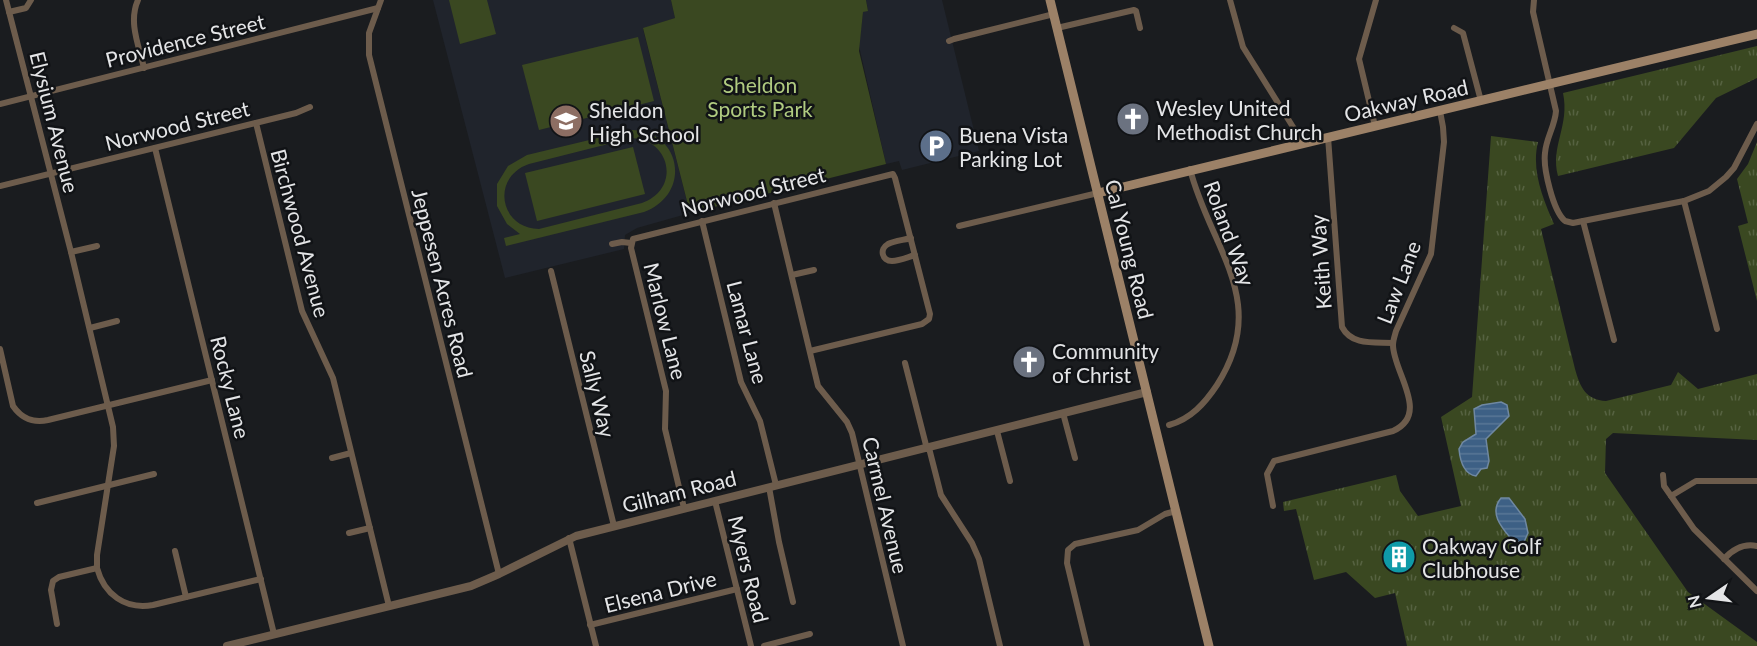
<svg xmlns="http://www.w3.org/2000/svg" width="1757" height="646" viewBox="0 0 1757 646" font-family="Lato,sans-serif">
<defs>
<pattern id="grass-tufts" width="24" height="20" patternUnits="userSpaceOnUse" patternTransform="scale(1.5)"><rect width="24" height="20" fill="#3a4821"/><path d="M3 7l-1-3M5 7V3M7 7l1-3M15 17l-1-3M17 17v-4M19 17l1-3" fill="none" stroke="#566241"/></pattern>
<pattern id="water-rules" width="6" height="5" patternUnits="userSpaceOnUse" patternTransform="scale(1.5)"><rect width="6" height="5" fill="#3d6085"/><path d="M0 2.5h6" fill="none" stroke="#597796"/></pattern>
</defs>
<rect width="100%" height="100%" fill="#1a1c1f"/>
<g fill="#20242c">
<path d="M433,0H671L675,18L643,29L690,213L637,228L625,235L624,249L505,278Z"/>
<path d="M866,0H942L979,151L902,170L899,161L886,164L859,46L863,12L868,10Z"/>
</g>
<g fill="url(#grass-tufts)">
<path d="M1757,46V78L1716,98L1674,148L1558,176C1550,146 1570,126 1563,93Z"/>
<path d="M1491,136L1538,142C1531,170 1543,199 1554,224L1541,229L1575,369C1580,387 1586,400 1606,401L1671,385L1678,372L1698,389L1757,374V440L1613,433L1606,439L1605,473L1688,592L1757,642V646H1407L1395,593L1375,598L1346,572L1314,580L1296,509L1284,511L1283,502L1396,475L1400,491L1418,516L1461,506L1441,417L1472,397Z"/>
<path d="M1757,142V301L1738,226L1748,223L1737,179L1748,164Z"/>
</g>
<g fill="#3a4821" fill-rule="evenodd">
<path d="M449,0H487L496,34L460,44Z"/>
<path d="M671,0H866L868,11L863,12L859,51L886,164L690,213L643,28L675,18Z"/>
<path d="M638,37L654,101L539,130L522,65Z"/>
<path d="M631,130C682,131 692,194 644,212L506,246L504,238L520,234L507,224L497,206V184L508,166L527,155ZM632,138C672,140 680,190 642,203L539,229C499,228 491,177 529,164Z"/>
<path d="M633,147L645,194L537,221L525,173Z"/>
</g>
<g fill="url(#water-rules)" stroke="#6f88a2" stroke-width="1.5">
<path d="M1501,402L1507,405L1509,416L1486,439L1489,461L1487,468L1481,469L1476,476C1464,474 1460,460 1459,449L1463,442L1476,434L1474,409L1482,405Z"/>
<path d="M1501,498H1509L1525,519L1528,533L1524,542L1513,541C1503,529 1488,514 1501,498Z"/>
</g>
<g fill="none" stroke-linecap="round" stroke-linejoin="round">
<g stroke="#6d5c4c" stroke-width="6">
<path d="M6,0L71,252L113,427L114,446L97,555V568"/>
<path d="M138,0C128,22 139,46 144,68"/>
<path d="M381,0L369,33V55L499,574"/>
<path d="M1230,0L1243,47L1303,143"/>
<path d="M1534,0L1533,12L1556,111C1555,126 1546,138 1545,153C1543,168 1553,211 1565,221L1573,223L1583,221L1684,201L1709,191L1726,177L1734,168L1757,124"/>
<path d="M9,12L26,8L31,0"/>
<path d="M1057,28L1134,10L1136,11L1140,28"/>
<path d="M1454,28L1463,33L1481,101"/>
<path d="M949,41L954,39L1054,14"/>
<path d="M0,104L378,8"/>
<path d="M256,123L302,311L333,378L389,606"/>
<path d="M1375,126L1359,59L1376,0"/>
<path d="M1328,137L1342,327C1352,346 1374,342 1393,343"/>
<path d="M155,148L274,634"/>
<path d="M0,186L296,113L310,107"/>
<path d="M1684,201L1717,329"/>
<path d="M774,203L818,386L847,422L852,433L903,646"/>
<path d="M702,221L741,382L760,421L776,485"/>
<path d="M1583,221L1614,340"/>
<path d="M959,226L1098,193"/>
<path d="M911,238C904,240 894,241 888,244C879,249 882,261 892,261C899,261 908,257 915,255"/>
<path d="M612,244L622,242L631,243"/>
<path d="M71,252L97,246"/>
<path d="M551,271L614,526"/>
<path d="M792,275L814,270"/>
<path d="M90,328L117,321"/>
<path d="M0,349L13,406C22,419 33,423 48,420L212,380"/>
<path d="M905,363L927,449"/>
<path d="M1063,413L1075,458"/>
<path d="M1169,425C1191,419 1205,403 1217,385C1271,301 1210,248 1190,169"/>
<path d="M997,431L1010,481"/>
<path d="M929,448L941,495L972,543L979,559L1000,646"/>
<path d="M332,458L351,453"/>
<path d="M1663,475L1664,486L1671,496"/>
<path d="M1757,481H1696L1671,496L1694,529L1757,591"/>
<path d="M769,487L779,542L793,602"/>
<path d="M715,501L751,646"/>
<path d="M37,503L154,474"/>
<path d="M1273,506L1267,474L1274,461L1393,431C1431,414 1393,372 1393,345C1393,340 1395,335 1396,331L1431,254L1444,142L1443,127L1440,111"/>
<path d="M684,508L665,429L666,391L631,248L633,239L893,174L895,178L930,314L929,319L922,324L810,351"/>
<path d="M349,533L370,528"/>
<path d="M569,538L596,646"/>
<path d="M175,551L186,597"/>
<path d="M1724,559C1733,549 1743,543 1757,546"/>
<path d="M57,624L51,590L53,581L59,577L97,568C104,594 125,610 153,605L261,579"/>
<path d="M590,625L737,589"/>
<path d="M764,646L810,634"/>
<path d="M1087,646L1067,563L1068,550L1075,544L1138,530L1165,514L1176,511"/>
</g>
<path stroke="#6d5c4c" stroke-width="8" d="M227,646L471,586L499,574L576,536L1147,392"/>
<g stroke="#9c8167" stroke-width="9">
<path d="M1050,0L1209,646"/>
<path d="M1098,193L1757,34"/>
</g>
</g>
<defs>
<g id="church-disc" transform="scale(1.725)"><circle r="9.5" fill="#6b7280" stroke="#111316"/><path d="M-1.2-6h2.4v3.5h3.3v2.4h-3.3V6h-2.4V-.1h-3.3v-2.4h3.3Z" fill="#fff"/></g>
<g id="school-disc" transform="scale(1.725)"><circle r="9.5" fill="#8d6e63" stroke="#111316"/><path d="M0-5L7-2L0 1L-7-2ZM-4 1L0 2.5L4 1V4Q0 6-4 4Z" fill="#fff"/></g>
<g id="parking-disc" transform="scale(1.725)"><circle r="9.5" fill="#5c6f8a" stroke="#111316"/><path d="M-3.5-5.5H1a3.5 3.5 0 0 1 0 7H-1V5.5H-3.5ZM-1-3.4V-.6H.8a1.4 1.4 0 0 0 0-2.8Z" fill="#fff"/></g>
<g id="building-disc" transform="scale(1.725)"><circle r="9.5" fill="#0f9aa8" stroke="#111316"/><path d="M-4-6H4V6H1V3H-1V6H-4ZM-2.5-4.3h1.7v1.8h-1.7ZM.8-4.3h1.7v1.8H.8ZM-2.5-1h1.7V.8h-1.7ZM.8-1h1.7V.8H.8Z" fill="#fff"/></g>
</defs>
<g fill-rule="evenodd">
<use href="#church-disc" x="1133" y="119"/>
<use href="#school-disc" x="566" y="121"/>
<use href="#parking-disc" x="936" y="146"/>
<use href="#church-disc" x="1029" y="362"/>
<use href="#building-disc" x="1399" y="557"/>
</g>
<g text-anchor="middle" dominant-baseline="central" stroke-width="5" stroke-linejoin="round" paint-order="stroke">
<g font-size="21" fill="#e4e5e7" stroke="#111316">
<text transform="translate(185 40) rotate(-14)">Providence Street</text>
<text transform="translate(1406 100) rotate(-13)">Oakway Road</text>
<text transform="translate(55 122) rotate(76)">Elysium Avenue</text>
<text transform="translate(177 125) rotate(-14)">Norwood Street</text>
<text transform="translate(753 191) rotate(-14)">Norwood Street</text>
<text transform="translate(301 233) rotate(75)">Birchwood Avenue</text>
<text transform="translate(1230 233) rotate(70)">Roland Way</text>
<text transform="translate(1130 249) rotate(76)">Cal Young Road</text>
<text transform="translate(1320 262) rotate(-94)">Keith Way</text>
<text transform="translate(1398 282) rotate(-69)">Law Lane</text>
<text transform="translate(443 283) rotate(76)">Jeppesen Acres Road</text>
<text transform="translate(666 321) rotate(76)">Marlow Lane</text>
<text transform="translate(748 332) rotate(75)">Lamar Lane</text>
<text transform="translate(231 387) rotate(76)">Rocky Lane</text>
<text transform="translate(598 394) rotate(76)">Sally Way</text>
<text transform="translate(679 491) rotate(-14)">Gilham Road</text>
<text transform="translate(886 505) rotate(77)">Carmel Avenue</text>
<text transform="translate(749 569) rotate(76)">Myers Road</text>
<text transform="translate(660 591) rotate(-14)">Elsena Drive</text>
</g>
<g font-size="21" fill="#b0cb80" stroke="#111316">
<text x="760" y="84">Sheldon<tspan x="760" dy="24">Sports Park</tspan></text>
</g>
<g font-size="21" fill="#e4e5e7" stroke="#111316" text-anchor="start">
<text x="1156" y="107">Wesley United<tspan x="1156" dy="24">Methodist Church</tspan></text>
<text x="589" y="109">Sheldon<tspan x="589" dy="24">High School</tspan></text>
<text x="959" y="134">Buena Vista<tspan x="959" dy="24">Parking Lot</tspan></text>
<text x="1052" y="350">Community<tspan x="1052" dy="24">of Christ</tspan></text>
<text x="1422" y="545">Oakway Golf<tspan x="1422" dy="24">Clubhouse</tspan></text>
</g>
</g>
<g transform="translate(1709 598) rotate(256)" stroke="#111316" stroke-width="4.5" paint-order="stroke">
<path d="M0-4.5L10 22L0 15L-10 22Z" fill="#e4e5e7"/>
<text y="-9" font-size="16" font-weight="bold" text-anchor="middle" fill="#e4e5e7">N</text>
</g>
</svg>
